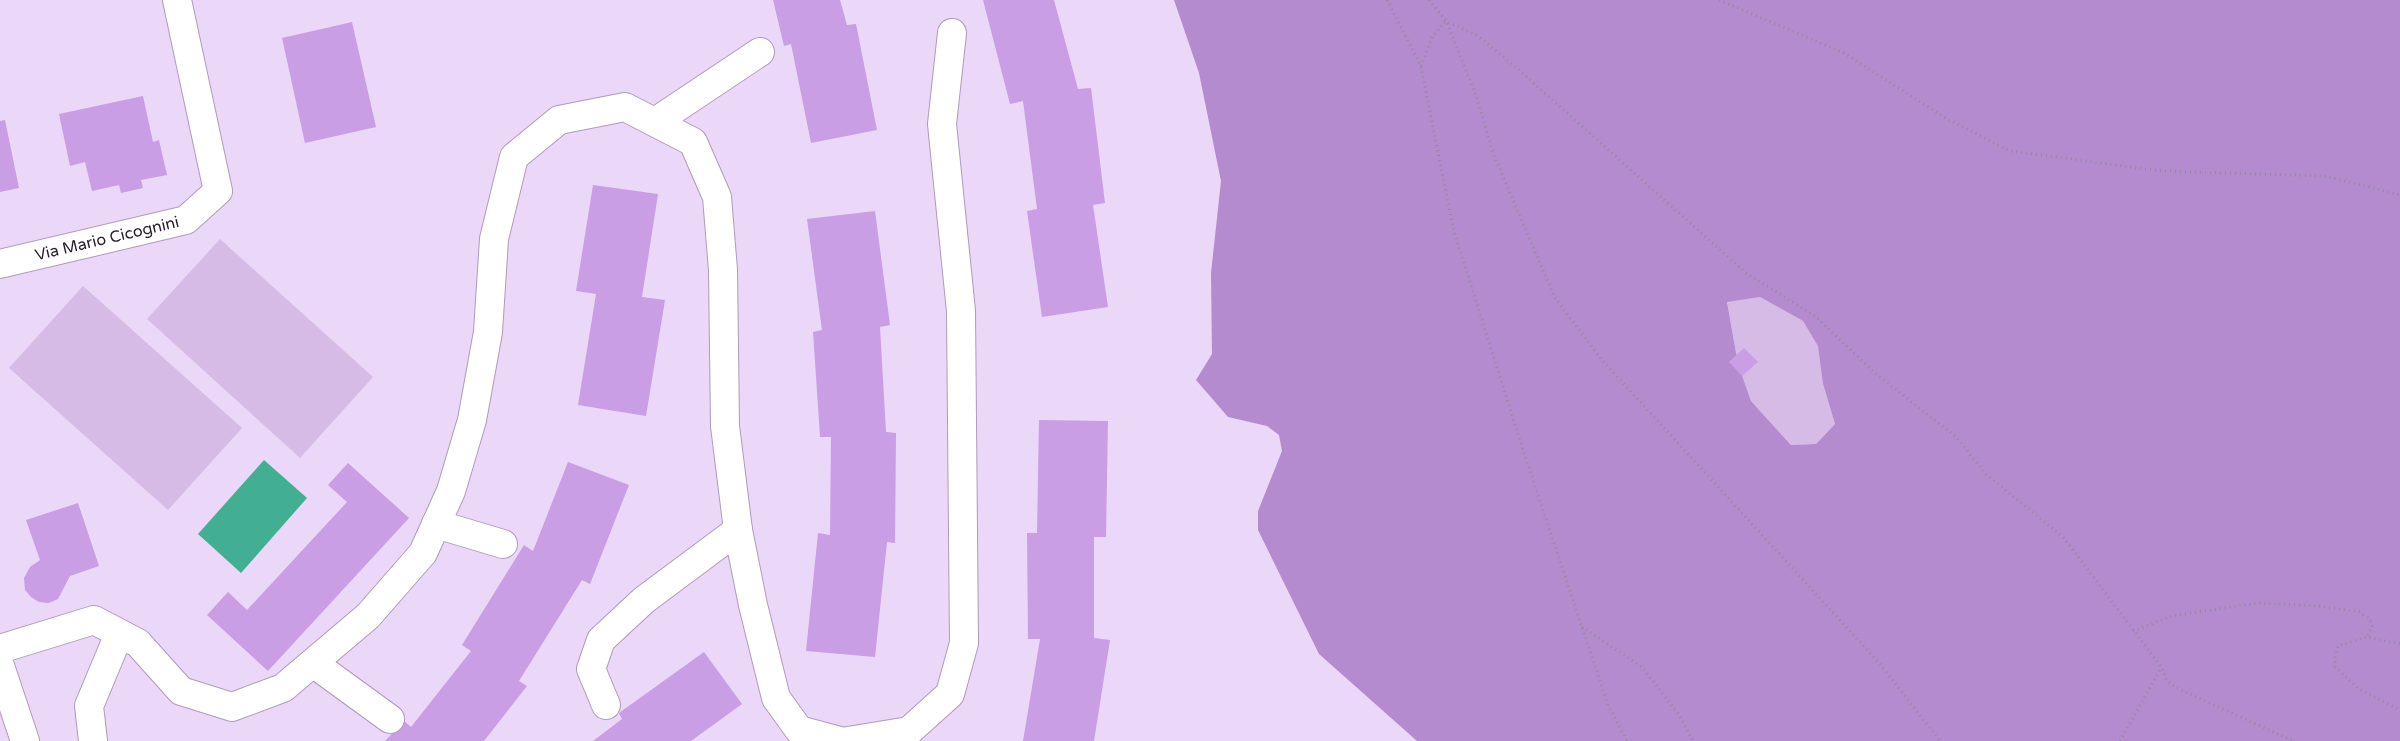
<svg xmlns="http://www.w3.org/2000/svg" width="2400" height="741" font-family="'Varela Round',sans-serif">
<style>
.green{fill:#d6bbe7}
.forest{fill:#b58bcf;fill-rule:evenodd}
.water{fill:#43af92}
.building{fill:#c99ee4}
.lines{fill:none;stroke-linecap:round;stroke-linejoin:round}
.minor-casing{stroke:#ae9cba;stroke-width:30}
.path{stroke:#9788a0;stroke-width:3;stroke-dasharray:1 4;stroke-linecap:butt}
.minor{stroke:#fff;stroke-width:28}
.labels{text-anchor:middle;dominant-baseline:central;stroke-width:5;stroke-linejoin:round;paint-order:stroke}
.street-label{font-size:16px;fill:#27202c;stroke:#fff}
</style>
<rect width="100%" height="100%" fill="#ebd7f7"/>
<!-- green -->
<g class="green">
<path d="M220,239L373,377L300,458L147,319Z"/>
<path d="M83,286L242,428L168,510L9,368Z"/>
<path d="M1760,297L1803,321L1819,346L1823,384L1835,424L1816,444L1791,445L1751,401L1738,364L1727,301Z"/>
</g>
<!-- forest -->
<path class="forest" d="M1174,0H2400V741H1417L1319,654L1258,530V511L1282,451L1279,435L1267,426L1228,417L1196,380L1212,354L1211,273L1221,181L1199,73ZM1760,297L1803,321L1818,346L1823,384L1835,424L1816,444L1791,445L1751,401L1738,364L1727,302Z"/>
<!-- water -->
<path class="water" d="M264,460L307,498L241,573L198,534Z"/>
<!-- building -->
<g class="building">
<path d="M773,0H840L847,25L856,24L877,130L811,143L791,44L784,46Z"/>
<path d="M983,0H1054L1078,89L1091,88L1105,203L1093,205L1108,307L1042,317L1027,211L1037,209L1023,101L1010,104Z"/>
<path d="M352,22L376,127L305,143L282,38Z"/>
<path d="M143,96L153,142L159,140L167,175L141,180L143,188L121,193L119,185L92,191L85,162L70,166L59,114Z"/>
<path d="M5,120L19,188L0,192V121Z"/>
<path d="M593,185L658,194L642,297L665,300L646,416L578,405L596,294L576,291Z"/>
<path d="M875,211L890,325L880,327L886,432L896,433L895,543L887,542L875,657L806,651L818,533L830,535L831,437H820L813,332L822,330L807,219Z"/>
<path d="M1744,348L1758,362L1742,376L1729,362Z"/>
<path d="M1039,420L1108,421L1106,537H1094V638L1110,640L1094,741H1023L1040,639H1028L1027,533H1037Z"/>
<path d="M568,462L629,485L590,584L582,580L519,681L527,686L484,741H385L404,721L411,727L471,651L462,645L524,545L533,551Z"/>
<path d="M348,463L409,518L268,671L207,615L228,592L247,610L347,502L328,485Z"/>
<path d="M78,503L99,566L70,576L58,599L49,603L39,602L31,597L25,590L24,578L30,567L40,560L26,520Z"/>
<path d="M704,652L742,704L691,741H593L622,719L619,713Z"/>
</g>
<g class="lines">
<defs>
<g id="minor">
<path d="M655,122L760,52"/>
<path id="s1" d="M0,264L186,220L218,191L177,0"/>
<path d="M436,524L503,544"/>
<path d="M0,649L94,620L138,643L181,691L232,707L283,688L368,616L423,553L451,491L472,420L488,332L494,239L514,157L559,120L625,107L693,142L717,197L723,270L725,426L738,530L753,605L776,698L799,730L840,741"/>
<path d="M313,663L390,719"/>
<path d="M0,666L25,741"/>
<path d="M606,705L591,669L601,640L644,600L738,530"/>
<path d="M93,741L89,706L119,634"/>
<path d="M848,741L909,731L950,694L964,643L961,311L942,124L952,33"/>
</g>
</defs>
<!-- minor casing -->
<use href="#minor" class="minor-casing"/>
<!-- path -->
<g class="path">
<path d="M1387,0L1421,66L1453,228L1523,450L1608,705L1627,741"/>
<path d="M1429,0L1446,21L1478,36L1518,69L1746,273L1815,316L1875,373L1956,437L1987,475L2064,538L2162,668L2167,681L2177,688L2293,741"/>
<path d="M1719,0L1844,53L1947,119L2010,151L2162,171L2326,176L2400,195"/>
<path d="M1421,66L1432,37L1446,21L1476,95L1493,153L1555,298L1602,360L1880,664L1940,741"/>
<path d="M1582,627L1642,667L1679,715L1693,741"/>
<path d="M2133,631L2172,616L2257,603L2319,606L2359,612L2370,619L2372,626L2367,637"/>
<path d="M2400,644L2367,637L2338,646L2335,656V667L2359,689L2400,710"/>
<path d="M2120,741L2161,668"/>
</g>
<!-- minor -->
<use href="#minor" class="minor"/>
</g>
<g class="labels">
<!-- street labels -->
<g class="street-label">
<text stroke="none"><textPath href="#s1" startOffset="110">Via Mario Cicognini</textPath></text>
</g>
</g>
</svg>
